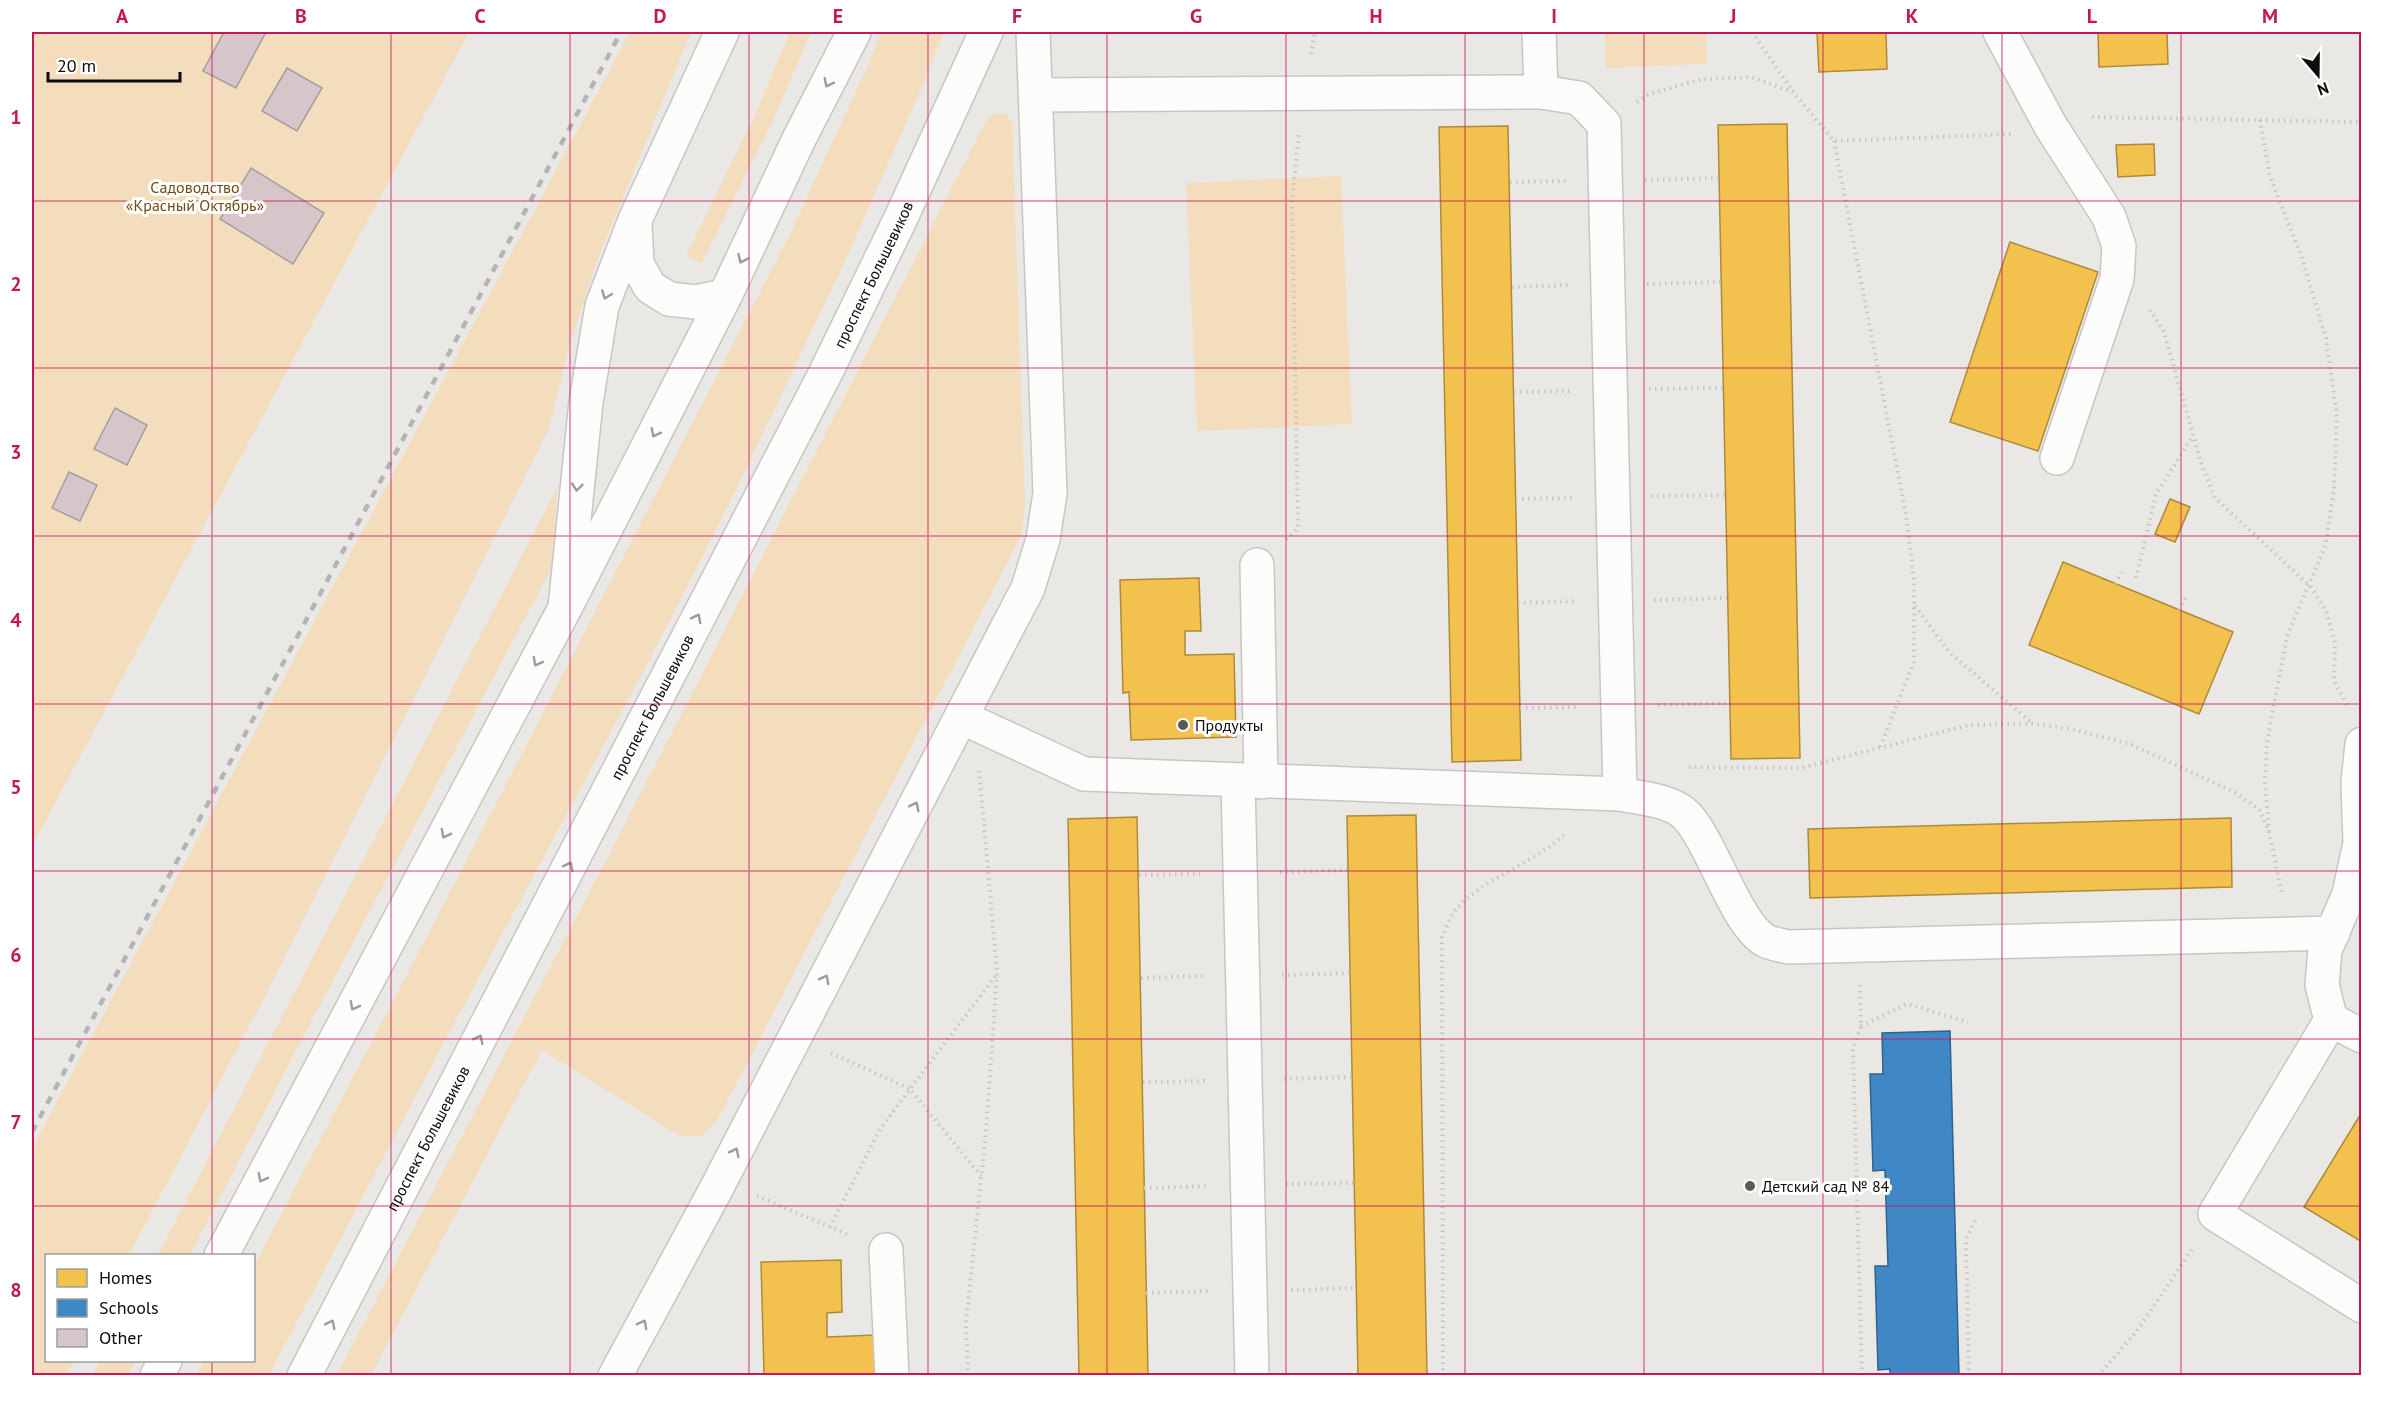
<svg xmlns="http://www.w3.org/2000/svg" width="2393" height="1407" font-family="'PT Sans',sans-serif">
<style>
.green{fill:#f3ddbd}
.homes{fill:#f2c14e;stroke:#ad8b3a;stroke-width:1.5}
.schools{fill:#3f88c5;stroke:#30638d;stroke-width:1.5}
.building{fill:#d6c5c9;stroke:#a2a09f;stroke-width:1.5}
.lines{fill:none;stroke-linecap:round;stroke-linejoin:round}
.minor-casing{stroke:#c8c6c4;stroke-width:36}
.major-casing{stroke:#c8c6c4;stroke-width:36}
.path{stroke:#c7c6c5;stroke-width:4;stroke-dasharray:1.5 4.5;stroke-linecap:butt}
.minor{stroke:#fcfcfb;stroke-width:33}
.major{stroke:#fcfcfb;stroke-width:33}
.rail{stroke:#b5b4b4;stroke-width:4.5;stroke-dasharray:8 8;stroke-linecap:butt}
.oneway{stroke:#9c9c9b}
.grid{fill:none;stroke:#c2185b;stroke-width:1.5;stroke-opacity:0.55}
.poi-dot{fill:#5a5957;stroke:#fff;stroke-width:2}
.labels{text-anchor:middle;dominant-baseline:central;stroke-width:6;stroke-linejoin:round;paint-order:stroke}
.park-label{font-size:16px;fill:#6e4d15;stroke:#fff}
.street-label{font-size:16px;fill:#0d0c0b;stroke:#fff}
.poi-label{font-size:16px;fill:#0d0c0b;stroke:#fff;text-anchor:start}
.neatline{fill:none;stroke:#c2185b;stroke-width:2}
.grid-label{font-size:20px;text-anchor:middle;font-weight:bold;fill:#c2185b}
</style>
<rect width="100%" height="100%" fill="#eae8e5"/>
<!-- green -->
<g class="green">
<path d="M32,32H469L32,846Z"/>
<path d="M630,32H691L597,261L570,344L549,428L276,975L129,1255L46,1256V1360L74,1361L66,1375H32V1148Z"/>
<path d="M790,32H811L772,123L702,263L686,256L756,113Z"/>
<path d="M881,32H944L924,82L846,259L733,496L651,657L442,1046L269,1375H196L204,1361L254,1360V1266L469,856L790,234L869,63Z"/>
<path d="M1605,32H1706L1707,64L1606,68Z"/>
<path d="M993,113L1006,114L1012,122L1025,504L1021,536L717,1121L701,1136H680L542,1050L371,1375H337L611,851L986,121Z"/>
<path d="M1341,176L1352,424L1197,431L1186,183Z"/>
<path d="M558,486L551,569L312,1020L190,1255H158Z"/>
<path d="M100,1361V1360L136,1361L128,1375H92Z"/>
</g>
<!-- homes -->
<g class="homes">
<path d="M1817,32H1886L1887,69L1819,72Z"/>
<path d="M2098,32H2167L2168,64L2099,67Z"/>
<path d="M1787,124L1800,758L1731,759L1718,125Z"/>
<path d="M1508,126L1521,760L1452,762L1439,127Z"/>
<path d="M2154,144L2155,175L2118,177L2116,145Z"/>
<path d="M2010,242L2098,272L2038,451L1950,422Z"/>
<path d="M2170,499L2190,507L2175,542L2155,534Z"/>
<path d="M2063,562L2233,632L2199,714L2029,645Z"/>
<path d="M1199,578L1201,631H1185V655L1234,654L1236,737L1131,740L1129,692L1123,693L1120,580Z"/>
<path d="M1416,815L1427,1376H1358L1347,816Z"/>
<path d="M1137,817L1148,1376H1079L1068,819Z"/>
<path d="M2231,818L2232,887L1810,898L1808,829Z"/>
<path d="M2362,1112V1242L2304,1207Z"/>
<path d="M841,1260L842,1312L827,1313V1337L875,1335L876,1376L764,1374L761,1262Z"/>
</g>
<!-- schools -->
<path class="schools" d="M1950,1031L1959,1376H1890V1369L1878,1370L1875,1266H1888L1885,1170L1873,1171L1870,1074H1883L1882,1033Z"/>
<!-- building -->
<g class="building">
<path d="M224,32H266L236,88L203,71Z"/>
<path d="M287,68L322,88L297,131L262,111Z"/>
<path d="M251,168L324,213L293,264L220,219Z"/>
<path d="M115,408L147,425L127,465L94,449Z"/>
<path d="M69,472L97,485L80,521L52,508Z"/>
</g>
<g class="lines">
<defs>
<g id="minor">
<path d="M1539,32L1541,92"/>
<path d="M2000,32L2050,125L2109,217L2119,246L2117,279L2057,458"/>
<path d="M1037,95L1541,92L1579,98L1604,124L1620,794"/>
<path d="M635,225L637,264L650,287L669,299L696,302L725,296"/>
<path d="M1257,565L1261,782"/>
<path d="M565,608L586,402L602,306L635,220L722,32"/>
<path d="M961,717L1084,774L1620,794C1640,798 1671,800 1686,815C1712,842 1736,925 1766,941C1772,944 1781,945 1788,947L2333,933"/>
<path d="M2362,744L2358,782L2360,843L2349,894L2325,950L2322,985L2331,1020L2215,1214L2362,1306"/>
<path d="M1238,781L1252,1376"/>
<path d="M2331,1020L2362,1036"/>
<path d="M886,1250L892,1376"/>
<path d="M615,1376L714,1193L1004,634L1028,588L1043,539L1050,493L1033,32"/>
</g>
<g id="major">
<path d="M221,1256L564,610L725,296L799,139L854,32"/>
<path d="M157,1376L165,1360"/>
<path id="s1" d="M304,1376L825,374L899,222L986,32"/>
</g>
</defs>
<!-- minor casing -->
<use href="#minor" class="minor-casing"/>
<!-- major casing -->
<use href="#major" class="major-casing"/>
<!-- path -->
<g class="path">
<path d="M1752,32L1792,90"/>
<path d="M1311,54L1315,32"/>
<path d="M1637,102L1649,94L1703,79L1751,77L1793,92L1834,141L2011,134"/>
<path d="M2092,117L2362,122"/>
<path d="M2260,120L2270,177L2301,255L2326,338L2337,417L2334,488L2326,544L2287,636L2267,742L2265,783L2269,831"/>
<path d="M1834,141L1906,515L1914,580V662L1880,747"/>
<path d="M1645,180L1719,178"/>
<path d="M1510,182L1566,181"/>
<path d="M1647,284L1721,282"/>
<path d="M1512,287L1568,285"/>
<path d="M2150,310L2164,332L2201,463L2215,498L2309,585L2326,610L2335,644L2334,681L2349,708"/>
<path d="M1649,389L1723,388"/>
<path d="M1514,392L1570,391"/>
<path d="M1651,496L1725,495"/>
<path d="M1516,499L1575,498"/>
<path d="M1286,539L1298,528L1292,200L1299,133"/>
<path d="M2136,578L2156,494L2193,436"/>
<path d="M2116,584L2121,572"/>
<path d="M1654,600L1727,598"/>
<path d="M1518,603L1577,601"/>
<path d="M1915,606L1950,653L2032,723"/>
<path d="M2179,610L2185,598"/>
<path d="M1658,705L1729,703"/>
<path d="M1520,708L1579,707"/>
<path d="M1689,767L1801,768L1969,725L2033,724L2072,729L2130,744L2234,792L2259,809L2270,835L2282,895"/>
<path d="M1280,872L1348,870"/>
<path d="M1139,875L1200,874"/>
<path d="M1282,975L1350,973"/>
<path d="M1141,978L1203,976"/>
<path d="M1860,985L1861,1026L1853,1050L1862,1376"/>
<path d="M1861,1026L1907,1004L1968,1022"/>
<path d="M831,1053L910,1089L981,1176"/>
<path d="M1284,1079L1352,1077"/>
<path d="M1143,1082L1207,1081"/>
<path d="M1286,1184L1354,1183"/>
<path d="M1144,1188L1210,1186"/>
<path d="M757,1196L849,1235"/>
<path d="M830,1227L880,1129L997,974"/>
<path d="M1291,1290L1356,1288"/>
<path d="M1146,1293L1211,1291"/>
<path d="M968,1376L966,1323L986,1131L997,973L979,769"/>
<path d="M1443,1376L1442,937C1446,929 1449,919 1454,912C1481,878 1535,864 1567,832"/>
<path d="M1969,1376L1966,1239L1977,1217"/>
<path d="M2098,1376L2137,1331L2194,1246"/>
</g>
<!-- minor -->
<use href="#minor" class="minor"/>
<!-- major -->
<use href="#major" class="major"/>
<!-- rail -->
<path class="rail" d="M32,1132L621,32"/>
</g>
<!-- one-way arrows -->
<defs><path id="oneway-chevron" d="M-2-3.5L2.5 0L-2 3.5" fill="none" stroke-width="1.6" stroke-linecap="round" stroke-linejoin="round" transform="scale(1.5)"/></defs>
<g class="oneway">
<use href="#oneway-chevron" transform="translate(828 83) rotate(117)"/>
<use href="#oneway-chevron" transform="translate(742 259) rotate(115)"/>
<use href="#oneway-chevron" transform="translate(606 295) rotate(111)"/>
<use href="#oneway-chevron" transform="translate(655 433) rotate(117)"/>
<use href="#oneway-chevron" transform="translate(577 487) rotate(96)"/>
<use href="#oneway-chevron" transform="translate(697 618) rotate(-63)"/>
<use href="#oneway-chevron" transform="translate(537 662) rotate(118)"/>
<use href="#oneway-chevron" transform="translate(915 806) rotate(-63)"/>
<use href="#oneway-chevron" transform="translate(445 834) rotate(118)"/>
<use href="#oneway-chevron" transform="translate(569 866) rotate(-63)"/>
<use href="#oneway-chevron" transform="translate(825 979) rotate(-63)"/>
<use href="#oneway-chevron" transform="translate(354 1006) rotate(118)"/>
<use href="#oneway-chevron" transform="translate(479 1039) rotate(-63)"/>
<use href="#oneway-chevron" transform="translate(735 1152) rotate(-63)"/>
<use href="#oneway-chevron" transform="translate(262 1178) rotate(118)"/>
<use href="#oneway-chevron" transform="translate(331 1324) rotate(-63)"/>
<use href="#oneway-chevron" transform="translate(643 1324) rotate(-62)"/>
</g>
<!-- grid -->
<path class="grid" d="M212,32V1256M391,32V1376M570,32V1376M749,32V1376M928,32V1376M1107,32V1376M1286,32V1376M1465,32V1376M1644,32V1376M1823,32V1376M2002,32V1376M2181,32V1376M32,201H2362M32,368H2362M32,536H2362M32,704H2362M32,871H2362M32,1039H2362M32,1206H2362M212,1360V1376"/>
<!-- markers -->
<g class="poi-dot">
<circle cx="1183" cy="725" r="6"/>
<circle cx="1750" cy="1186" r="6"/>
</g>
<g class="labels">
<!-- park labels -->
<g class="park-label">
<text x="195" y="187">Садоводство<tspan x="195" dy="18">«Красный Октябрь»</tspan></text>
</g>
<!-- street labels -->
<g class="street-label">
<text stroke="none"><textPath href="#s1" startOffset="1240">проспект Большевиков</textPath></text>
<text stroke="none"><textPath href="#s1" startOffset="754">проспект Большевиков</textPath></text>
<text stroke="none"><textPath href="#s1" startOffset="268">проспект Большевиков</textPath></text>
</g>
<!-- poi labels -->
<g class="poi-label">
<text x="1195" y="725">Продукты</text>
<text x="1762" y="1186">Детский сад № 84</text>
</g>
</g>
<!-- border -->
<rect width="2393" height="1407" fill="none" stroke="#ffffff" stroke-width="66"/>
<!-- legend -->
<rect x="45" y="1254" width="210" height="108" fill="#ffffff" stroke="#9e9e9d" stroke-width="1.5"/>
<rect x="57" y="1269" width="30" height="18" fill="#f2c14e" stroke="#9e9e9d" stroke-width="1.5"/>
<text x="99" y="1284" font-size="18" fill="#0d0c0b">Homes</text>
<rect x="57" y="1299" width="30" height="18" fill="#3f88c5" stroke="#9e9e9d" stroke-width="1.5"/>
<text x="99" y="1314" font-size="18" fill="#0d0c0b">Schools</text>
<rect x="57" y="1329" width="30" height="18" fill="#d6c5c9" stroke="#9e9e9d" stroke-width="1.5"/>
<text x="99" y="1344" font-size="18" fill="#0d0c0b">Other</text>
<!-- north arrow -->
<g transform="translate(2318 75) rotate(160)" stroke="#ffffff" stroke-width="4.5" paint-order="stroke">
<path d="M0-4.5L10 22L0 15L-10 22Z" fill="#0d0c0b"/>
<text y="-9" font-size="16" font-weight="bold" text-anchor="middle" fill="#0d0c0b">N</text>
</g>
<!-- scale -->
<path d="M48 72v9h132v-9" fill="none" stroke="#0d0c0b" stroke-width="3"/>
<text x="57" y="72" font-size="18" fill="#0d0c0b" stroke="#ffffff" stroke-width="4.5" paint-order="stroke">20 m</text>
<rect x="33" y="33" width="2327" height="1341" class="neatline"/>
<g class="grid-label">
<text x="122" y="23">A</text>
<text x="301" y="23">B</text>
<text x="480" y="23">C</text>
<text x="660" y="23">D</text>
<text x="838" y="23">E</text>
<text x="1017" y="23">F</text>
<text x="1196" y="23">G</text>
<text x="1376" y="23">H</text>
<text x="1554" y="23">I</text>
<text x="1733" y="23">J</text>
<text x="1912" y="23">K</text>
<text x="2092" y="23">L</text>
<text x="2270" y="23">M</text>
<text x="16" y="124">1</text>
<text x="16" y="291">2</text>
<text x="16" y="459">3</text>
<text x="16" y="627">4</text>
<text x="16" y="794">5</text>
<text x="16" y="962">6</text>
<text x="16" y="1129">7</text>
<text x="16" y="1297">8</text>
</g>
</svg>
